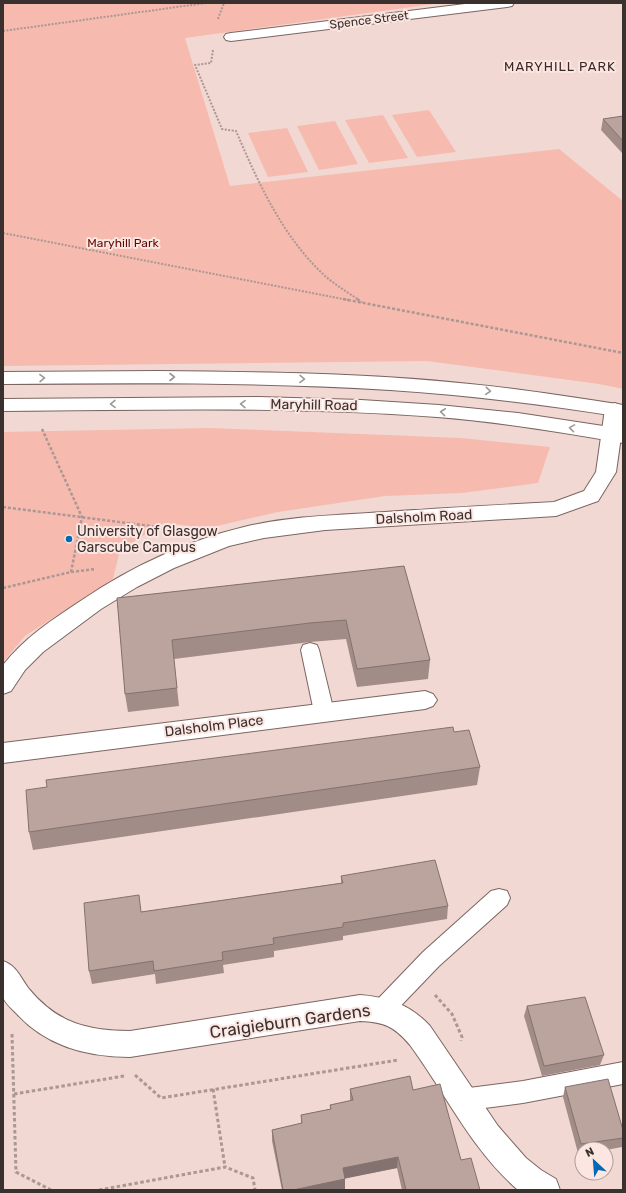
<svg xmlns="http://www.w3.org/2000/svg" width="626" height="1193" font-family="Rubik,sans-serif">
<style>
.green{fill:#f6baaf}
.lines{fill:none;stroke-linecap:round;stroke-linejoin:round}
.service-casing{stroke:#7b6560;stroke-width:2}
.minor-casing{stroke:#7b6560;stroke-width:2}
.primary-casing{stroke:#7b6560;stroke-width:2}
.path-far2{stroke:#ab9793;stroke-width:2;stroke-dasharray:2 1.5;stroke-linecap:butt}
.path-far1{stroke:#ab9793;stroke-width:2.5;stroke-dasharray:3 2;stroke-linecap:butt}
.path{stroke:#ab9793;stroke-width:3;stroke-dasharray:3.5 2.5;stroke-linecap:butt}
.service{fill:#fff;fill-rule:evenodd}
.minor{fill:#fff;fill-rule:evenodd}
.primary{fill:#fff;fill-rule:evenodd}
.wall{fill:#a18c88}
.shaded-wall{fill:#83726f}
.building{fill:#bba39e;stroke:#83726f}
.oneway{stroke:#9c9896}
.poi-dot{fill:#0168b4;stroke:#fce6e2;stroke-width:1.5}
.labels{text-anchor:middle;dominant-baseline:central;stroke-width:4;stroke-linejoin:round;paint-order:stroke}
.far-street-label{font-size:12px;fill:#3a302e;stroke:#fce6e2}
.far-park-label{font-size:12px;fill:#610901;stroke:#fce6e2}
.far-quarter-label{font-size:13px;letter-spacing:1px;fill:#3c2925;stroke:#fce6e2}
.street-label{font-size:14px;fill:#3a302e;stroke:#fce6e2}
.poi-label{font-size:14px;fill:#3a302e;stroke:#fce6e2;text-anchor:start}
.near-street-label{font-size:17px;fill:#3a302e;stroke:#fce6e2}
</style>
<rect width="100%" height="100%" fill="#f2d8d2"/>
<!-- green -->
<g class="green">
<path d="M3,3H441L185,38L230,186L559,149L623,201V389L599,384L427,361L3,366Z"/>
<path d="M429,110L456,152L417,157L392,115Z"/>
<path d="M383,115L408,158L369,163L345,120Z"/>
<path d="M335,121L358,164L319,170L297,126Z"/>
<path d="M287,128L308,172L268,177L248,133Z"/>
<path d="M209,428L461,438L550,447L538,483L462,493L385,496L278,512L208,528L164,523L120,550L113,579L25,636L3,662V432Z"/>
</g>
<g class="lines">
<defs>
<g id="service">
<path d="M310,643L317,645L319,650L334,712L331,717L324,720L317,717L314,712L301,650L303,645Z"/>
<path d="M499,889L507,891L510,898L507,905L439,966L391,1016L383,1019L375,1016L372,1009L375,1002L423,952L491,891Z"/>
<path d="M623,1062V1084L523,1103L461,1111L453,1108L449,1100L453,1092L461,1089L523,1081Z"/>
</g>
<g id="minor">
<path d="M473,3H514L512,6L507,7L231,41L226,40L224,37L226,34L231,33Z"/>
<path d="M615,403L623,406V422L616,472L598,501L556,516L325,530L264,538L229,546L174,568L137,587L101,609L43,652L25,670L11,691L3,694V665C24,638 53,619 82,600C131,567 186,541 244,527C290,516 338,515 385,512C441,508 498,505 554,502L584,491L596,472L605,409L608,405Z"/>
<path d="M425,691L433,694L437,700L433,706L425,709L3,763V743Z"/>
<path d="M3,961C17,966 20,977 29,989C57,1023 88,1031 130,1031L360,995C388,997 411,1005 430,1026L498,1126L526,1158L541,1170L556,1179L560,1190H518C471,1149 446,1094 410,1045C394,1026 384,1022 360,1021L130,1057C88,1057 46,1046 17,1014C12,1009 5,1003 3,997C0,990 3,970 3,961Z"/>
</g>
<g id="primary">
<path d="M158,371C262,372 367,373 470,384C521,389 572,397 623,405V417C546,405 468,395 390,390C261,382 132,383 3,384V372Z"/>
<path d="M259,397L361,400L439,405L518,413L623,429V443C561,432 500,422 437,417C293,406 148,410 3,411V399Z"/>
</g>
</defs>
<!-- service casing -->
<use href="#service" class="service-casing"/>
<!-- minor casing -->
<use href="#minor" class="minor-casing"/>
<!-- primary casing -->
<use href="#primary" class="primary-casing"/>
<!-- path-far2 -->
<g class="path-far2">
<path d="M218,19L224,3"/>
<path d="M3,31L206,3"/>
<path d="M213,50L211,63L195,65L222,129L236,131C258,182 282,236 324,275C334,284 347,292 359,300"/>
<path d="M3,233L348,300"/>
</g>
<!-- path-far1 -->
<g class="path-far1">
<path d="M343,299L623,353"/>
<path d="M357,299L362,302"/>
<path d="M42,429L82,517L71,572"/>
<path d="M3,507L150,526L171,531"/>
<path d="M3,588L71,572L96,569"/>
</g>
<!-- path -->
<g class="path">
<path d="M435,995L452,1014L462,1037L461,1041"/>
<path d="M12,1034L16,1172L51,1190"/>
<path d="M135,1075L161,1098L398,1060"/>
<path d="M213,1089L225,1167"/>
<path d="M14,1094L124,1076"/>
<path d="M99,1190L225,1167L253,1178L255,1190"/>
</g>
<!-- service -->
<use href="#service" class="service"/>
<!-- minor -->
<use href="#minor" class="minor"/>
<!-- primary -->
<use href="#primary" class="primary"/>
</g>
<!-- wall -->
<g class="wall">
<path d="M623,116V154L601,130L603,119Z"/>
<path d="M404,566L430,660L428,679L357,687L346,639L310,642L174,659L179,706L128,712L125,694L117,598Z"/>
<path d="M454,732L480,767L477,785L33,850L29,832Z"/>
<path d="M341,876L448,906L447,919L343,936V940L274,951V957L223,965L224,973L156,984L155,974L92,984L89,971L141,912L341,883Z"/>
<path d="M527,1006L604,1055L600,1065L542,1076L524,1016Z"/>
<path d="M565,1087L623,1130V1144L622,1147L606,1150L582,1149V1153H578L563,1097Z"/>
<path d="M350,1089L413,1090L461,1160L480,1190H402L397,1168L345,1178V1190H282L272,1141V1130L301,1123V1115L330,1109V1105L350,1101Z"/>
</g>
<!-- shaded-wall -->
<g class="shaded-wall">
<path d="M398,1157L397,1168L343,1179V1168Z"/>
<path d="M345,1179V1190H293Z"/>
</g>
<!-- building -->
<g class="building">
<path d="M623,116V141L603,119Z"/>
<path d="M404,566L430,660L357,669L346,620L310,623L172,640L177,688L125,694L117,598Z"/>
<path d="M453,727L454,732L469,730L480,767L29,832L26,790L47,787L46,780Z"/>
<path d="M435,860L448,906L343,923V927L273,938L274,944L222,952L223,960L154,971L153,961L89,971L84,903L139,895L141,912L343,883L341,876Z"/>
<path d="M585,997L604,1055L544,1066L527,1006Z"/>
<path d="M410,1076L413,1090L440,1084L461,1160L471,1158L480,1190H406L398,1157L343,1168L345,1179L293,1190H283L272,1130L302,1123L301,1115L331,1109L330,1105L353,1100L350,1089Z"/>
<path d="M608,1079L623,1130V1138L581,1144L565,1087Z"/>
</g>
<!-- one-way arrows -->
<defs><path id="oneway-chevron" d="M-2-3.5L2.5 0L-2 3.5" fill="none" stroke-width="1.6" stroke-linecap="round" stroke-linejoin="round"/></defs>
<g class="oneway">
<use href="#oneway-chevron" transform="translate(172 377)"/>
<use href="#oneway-chevron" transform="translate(42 378) rotate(-1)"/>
<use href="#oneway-chevron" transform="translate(302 379) rotate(1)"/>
<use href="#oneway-chevron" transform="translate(488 391) rotate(5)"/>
<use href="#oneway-chevron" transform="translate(113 404) rotate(179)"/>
<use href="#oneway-chevron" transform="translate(243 404) rotate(-179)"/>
<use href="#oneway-chevron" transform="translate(443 412) rotate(-174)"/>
<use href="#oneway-chevron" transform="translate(572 428) rotate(-171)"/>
</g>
<!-- markers -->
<circle class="poi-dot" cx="69" cy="539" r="4"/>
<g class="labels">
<!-- far-street labels -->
<g class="far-street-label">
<text transform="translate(369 20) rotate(-7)">Spence Street</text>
</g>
<!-- far-park labels -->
<g class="far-park-label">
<text x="123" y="243">Maryhill Park</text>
</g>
<!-- far-quarter labels -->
<g class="far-quarter-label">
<text x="560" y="66">MARYHILL PARK</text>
</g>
<!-- street labels -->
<g class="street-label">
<text transform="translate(314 405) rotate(1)">Maryhill Road</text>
<text transform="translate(424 517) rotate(-3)">Dalsholm Road</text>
<text transform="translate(214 726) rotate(-7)">Dalsholm Place</text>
</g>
<!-- poi labels -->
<g class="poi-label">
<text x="77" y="531">University of Glasgow<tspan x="77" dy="16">Garscube Campus</tspan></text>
</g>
<!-- near-street labels -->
<g class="near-street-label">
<text transform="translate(290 1021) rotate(-8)">Craigieburn Gardens</text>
</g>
</g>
<!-- border -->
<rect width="626" height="1193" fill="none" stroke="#3a302e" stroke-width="8"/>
<!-- north arrow -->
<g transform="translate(594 1161) rotate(334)"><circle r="19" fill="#fce6e2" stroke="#ae9d9a"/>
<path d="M0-3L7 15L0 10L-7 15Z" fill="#0168b4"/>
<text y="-6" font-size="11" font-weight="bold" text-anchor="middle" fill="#3a302e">N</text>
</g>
</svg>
